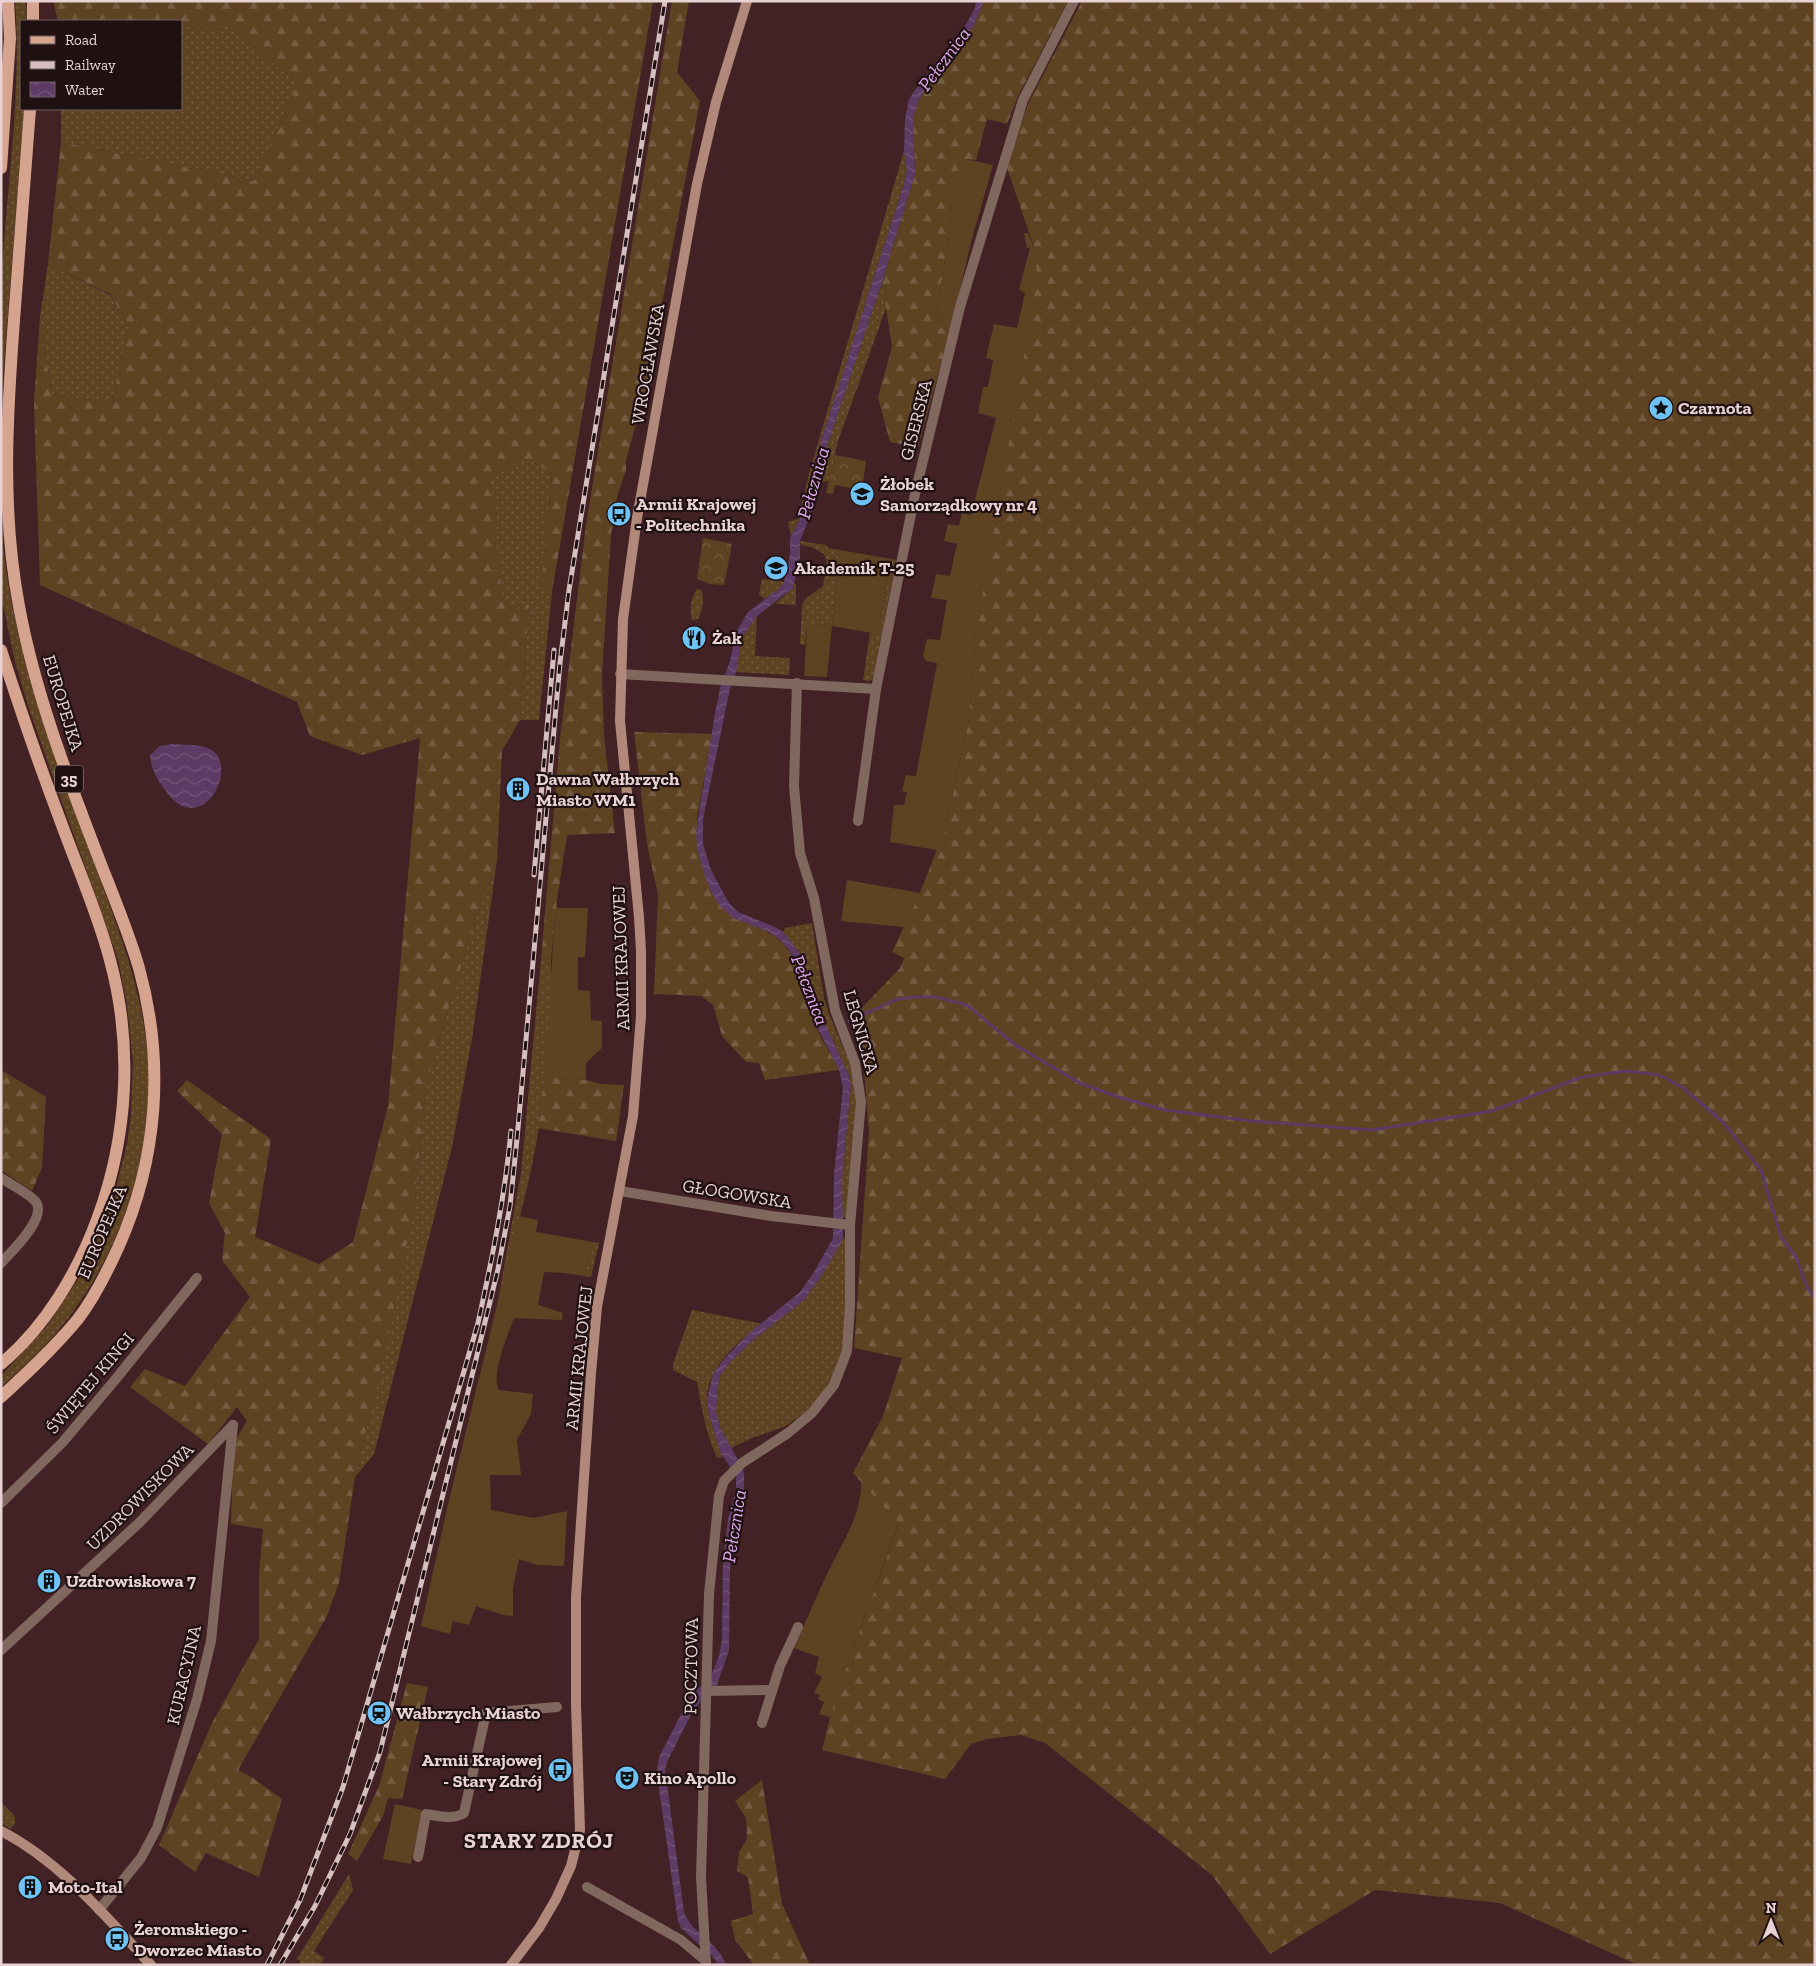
<svg xmlns="http://www.w3.org/2000/svg" width="1816" height="1966" font-family="'Zilla Slab',serif">
<style>
.grass{fill:url(#grass-dots)}
.forest{fill:url(#forest-firs)}
.park{fill:url(#park-crowns)}
.garden{fill:#5e4323}
.water{fill:url(#water-waves)}
.lines{fill:none;stroke-linecap:round;stroke-linejoin:round}
.stream{stroke:#5d3b65;stroke-width:3}
.minor{stroke:#81685f;stroke-width:10}
.secondary{stroke:#b1897a;stroke-width:10}
.primary{stroke:#d6a38f;stroke-width:12}
.rail-casing{stroke:#d6bfc0;stroke-width:5}
.rail{stroke:#1f1112;stroke-width:3;stroke-dasharray:9;stroke-linecap:butt}
.labels{text-anchor:middle;dominant-baseline:central;stroke-width:4.5;stroke-linejoin:round;paint-order:stroke}
.shield{fill:#1f1112;stroke:#ac9899;stroke-width:1}
.shield-label{font-size:16px;font-weight:bold;fill:#e8d2d3}
.street-label{font-size:18px;fill:#e8d2d3;stroke:#1f1112}
.poi-label{font-size:18px;font-weight:bold;fill:#e8d2d3;stroke:#1f1112;text-anchor:start}
.water-label{font-size:19px;font-style:italic;fill:#dfa9ec;stroke:#1f1112}
.district-label{font-size:22px;font-weight:bold;letter-spacing:1px;fill:#e8d2d3;stroke:#1f1112}
</style>
<defs>
<pattern id="grass-dots" width="8" height="8" patternUnits="userSpaceOnUse" patternTransform="scale(1.25)"><rect width="8" height="8" fill="#5e4323"/><path d="M2 2h.1M6 6h.1" fill="none" stroke="#755d42" stroke-width="1.8" stroke-linecap="round"/></pattern>
<pattern id="forest-firs" width="22" height="20" patternUnits="userSpaceOnUse" patternTransform="scale(1.25)"><rect width="22" height="20" fill="#5e4323"/><path d="M5 1l3.5 6h-7zM16 11l3.5 6h-7z" fill="#755d42"/></pattern>
<pattern id="park-crowns" width="20" height="18" patternUnits="userSpaceOnUse" patternTransform="scale(1.25)"><rect width="20" height="18" fill="#5e4323"/><path d="M2 6a3 3 0 1 1 6 0M12 15a3 3 0 1 1 6 0" fill="none" stroke="#755d42"/></pattern>
<pattern id="water-waves" width="16" height="10" patternUnits="userSpaceOnUse" patternTransform="scale(1.25)"><rect width="16" height="10" fill="#5d3b65"/><path d="M0 5q4-4 8 0t8 0" fill="none" stroke="#74567a"/></pattern>
</defs>
<rect width="100%" height="100%" fill="#422225"/>
<!-- grass -->
<g class="grass">
<path d="M15,1H26L27,21H21V109H24L1,403C1,364 0,324 1,285C6,191 22,96 15,1Z"/>
<path d="M181,26L232,30L298,83L254,181L61,142V109H181Z"/>
<path d="M904,151L907,171L903,187L815,460L806,506L791,536L788,522L798,519L810,470Z"/>
<path d="M48,264L110,295L129,326L112,402L52,396L40,317Z"/>
<path d="M882,282L886,308L838,441L829,481L818,483L822,461Z"/>
<path d="M528,459L552,474L541,589L552,592L539,720H520L529,605L503,604L497,552V516L488,478Z"/>
<path d="M1,516C9,673 82,815 129,962C138,994 146,1026 148,1059C154,1160 119,1260 53,1337C37,1355 19,1371 1,1387V1376L47,1326L84,1270L97,1242L115,1192L127,1144L131,1115L133,1062L127,1004L118,959L30,712L15,662L1,595Z"/>
<path d="M800,541L826,545L828,548L839,550L832,625L807,626L805,645L800,644L802,606L805,599L823,586L827,561L824,554L812,547L801,545Z"/>
<path d="M892,559L896,560L873,679L869,681L863,680L870,633L877,634Z"/>
<path d="M762,579L784,582L780,588L765,599L759,595Z"/>
<path d="M793,584H796V605L775,604L793,588Z"/>
<path d="M698,589L701,590C705,598 702,613 698,619L692,620C689,612 691,594 698,589Z"/>
<path d="M757,616L755,656L790,658L789,675L736,672L742,638Z"/>
<path d="M497,860L472,1039L452,1147L374,1454L355,1477L385,1351L414,1209L426,1084L471,933Z"/>
<path d="M812,923L824,998L829,1014L850,1063L856,1094V1115L846,1218H842V1179L851,1085L849,1076L822,1017L802,956L783,932L785,928Z"/>
<path d="M541,959L551,960C552,1032 545,1108 529,1179C519,1223 506,1267 496,1312L521,1173Z"/>
<path d="M843,1237L846,1241L847,1305L844,1350L831,1384L809,1410L784,1427L752,1438L731,1448L720,1428L716,1411L719,1377L729,1363L753,1340L804,1300L822,1275Z"/>
<path d="M593,1242L599,1243L591,1277L584,1276Z"/>
<path d="M692,1310L763,1324C738,1341 707,1367 707,1400C707,1410 711,1421 714,1431C717,1439 718,1449 723,1456L721,1458L717,1457C705,1433 702,1408 697,1382L673,1370V1364Z"/>
<path d="M1,1802L15,1816V1823L11,1829L1,1823Z"/>
<path d="M349,1874L353,1890L314,1951L324,1958L320,1965H300V1961L297,1959Z"/>
</g>
<!-- forest -->
<g class="forest">
<path d="M53,1H653L552,592L541,589L552,474L528,459L488,478L497,516V552L503,603L529,605L520,720L502,751L497,860L471,933L426,1084L414,1209L385,1351L355,1477L339,1583L327,1616L238,1770L253,1778L282,1799L259,1877L206,1853L195,1872L159,1845L212,1723L259,1639V1573L263,1529L231,1524L233,1444L247,1421L237,1407L208,1444L130,1387L145,1369L185,1386L250,1297L222,1260L225,1233L209,1203L222,1134L177,1091L187,1080L271,1139L255,1237L319,1264L353,1242L388,1106L420,738L362,755L310,736L297,702L40,585L34,402L40,317L52,396L112,402L129,326L110,294L48,264L61,142L254,181L298,83L232,30L181,26V21H58Z"/>
<path d="M672,1H689L677,72L700,101L646,389L626,460V470L617,497L611,535L602,674L604,736L615,833L567,835L557,900L551,960L541,959L560,739L586,525Z"/>
<path d="M984,1H1068L1018,96L1007,124L987,119L976,160L961,159L951,190L950,231L936,315L953,321L918,447L890,442L878,397L892,347L882,282L915,174L913,119L918,101L931,80L973,27Z"/>
<path d="M1082,1H1815V1965H1638L1500,1903L1375,1890L1270,1954L1212,1875L1045,1743L1021,1735L986,1739L971,1744L945,1779L822,1750L835,1697L899,1524L853,1473L883,1416L902,1358L854,1348L869,1132L863,1058L854,1021L856,1014L900,968L904,958L892,952L920,893L946,826L969,719L976,632L1035,250L1006,165L1029,102Z"/>
<path d="M634,732L712,734L697,818V847L733,918C748,924 766,929 778,939C801,958 804,992 813,1019C819,1036 831,1053 839,1070L765,1080L759,1063L746,1062L722,1036L713,1005L701,996L654,994L658,895L647,844Z"/>
<path d="M1,1070L46,1097L42,1168L32,1191L1,1170Z"/>
<path d="M545,1077L586,1080L601,1084L624,1085L616,1141L538,1128Z"/>
<path d="M407,1683L428,1687L402,1799L388,1798L383,1816L357,1861L348,1854L379,1786Z"/>
<path d="M762,1780L782,1904L810,1965H754L735,1940L731,1921L753,1914L748,1877L737,1871L739,1852L747,1839L746,1818L735,1801Z"/>
</g>
<!-- park -->
<g class="park">
<path d="M835,455L866,461L862,490L835,485L833,494L826,493Z"/>
<path d="M703,538L732,544L724,585L710,584L697,579Z"/>
</g>
<!-- garden -->
<g class="garden">
<path d="M961,158L993,165L971,242L953,321L936,315L950,231L951,190Z"/>
<path d="M1024,233H1028L1035,250L1037,281L976,632L969,719L946,826L937,850L890,842L894,805H904L907,792L902,791L906,775L916,776L937,663L926,661L923,655L927,639L940,640L947,600L931,598L936,574L950,576L957,544L944,541L948,524L959,526L962,513L971,515L996,418L978,413L983,387H988L993,360L986,358L994,324L1017,328L1025,293L1019,290L1030,248H1027Z"/>
<path d="M839,550L892,559L877,634L832,626L827,677L804,676L807,626L832,625Z"/>
<path d="M847,880L920,893L904,927L841,921Z"/>
<path d="M556,908H588L585,957H578V990L590,991L591,1020L602,1021V1048L586,1063V1080L545,1077C549,1021 551,964 556,908Z"/>
<path d="M519,1216L538,1220L536,1232L593,1242L584,1276L564,1273L544,1272L538,1305L563,1313L562,1320L514,1318C508,1334 490,1376 499,1390L533,1394L531,1414L517,1440L521,1475H490L491,1510L534,1518L567,1511L564,1566L537,1565L519,1559L513,1588V1616L503,1615L476,1606L469,1625L453,1621L450,1634L421,1626L448,1504Z"/>
<path d="M861,1482L899,1523L835,1697L830,1717L819,1714L824,1702L818,1699L820,1695L814,1693L822,1677L815,1673L819,1657L794,1648C805,1624 815,1599 827,1574C841,1545 862,1515 861,1482Z"/>
<path d="M395,1804L422,1810L411,1864L383,1859Z"/>
</g>
<!-- water -->
<g class="water">
<path d="M976,1H984L973,27L931,80L918,101L913,119L915,174L882,282L822,461L814,506L800,541V557L793,588L757,616L742,638L736,672L730,689L703,819V844L711,870L729,903L738,912L775,927L783,932L802,956L822,1017L849,1076L851,1085L842,1179L843,1237L841,1243L822,1275L804,1300L753,1340L729,1363L719,1377L716,1411L720,1428L743,1469L744,1475V1493L736,1518L730,1569L729,1650L717,1685L694,1709L668,1760L665,1769L684,1912C692,1934 718,1941 726,1965H718L715,1959L681,1928L678,1921L658,1782L657,1767L660,1755L689,1699L712,1673L719,1656L722,1639L723,1561L728,1519L736,1490V1475L721,1454L709,1414L707,1399L713,1374L723,1360L748,1334L800,1292L814,1272L832,1240L833,1236L834,1174L843,1087L839,1070L814,1021L796,962L789,950L780,940L769,932L733,918L720,906L712,893L704,874L697,847L696,831L715,713L720,688L730,661L736,632L748,612L780,588L784,582L790,555V539L806,506L815,460L903,187L907,171L904,151L905,119L909,99L924,77L947,52L966,24L975,8Z"/>
<path d="M172,744C183,745 200,744 210,749C242,766 200,842 165,790C157,779 151,769 150,755L160,746Z"/>
</g>
<g class="lines">
<!-- stream -->
<path class="stream" d="M849,1021L898,999L915,997H936L967,1005L1015,1045L1080,1083L1118,1097L1165,1110L1252,1121L1372,1130L1492,1111L1582,1077L1627,1071L1659,1075L1682,1087L1723,1122L1761,1170L1781,1237L1796,1257L1807,1287L1815,1298"/>
<!-- minor -->
<g class="minor">
<path d="M620,674L876,689"/>
<path d="M858,821L876,689L915,494L960,307L1023,100L1074,1"/>
<path d="M1,1178C10,1184 30,1194 36,1202C47,1218 12,1251 1,1263"/>
<path d="M620,1191L771,1216L850,1225"/>
<path d="M1,1503L62,1443L115,1380L197,1278"/>
<path d="M1,1650L140,1522L233,1425"/>
<path d="M707,1691L772,1690"/>
<path d="M762,1723L780,1666L798,1627"/>
<path d="M418,1857L426,1814C439,1816 453,1820 464,1813L486,1713L557,1707"/>
<path d="M587,1887L681,1940L706,1961"/>
<path d="M99,1910L141,1858L157,1828L197,1699L211,1641L233,1425"/>
<path d="M706,1965L701,1877L709,1594L719,1496L724,1481L742,1463L788,1433L812,1413L834,1385L847,1351L850,1306V1225L861,1102L855,1063L835,1010L814,898L800,853L794,786L797,683"/>
</g>
<!-- secondary -->
<g class="secondary">
<path d="M1,1831C61,1862 106,1917 151,1965"/>
<path d="M511,1965L539,1928L556,1899L571,1866L580,1830L576,1704V1597L591,1373L597,1307L633,1116L641,1016V951L639,917L620,721L623,619L637,518L697,184L716,102L747,1"/>
</g>
<!-- primary -->
<g class="primary">
<path d="M33,1V21"/>
<path d="M1,168L10,38L8,1"/>
<path d="M1,650C20,709 40,767 62,825C78,869 98,914 110,960C133,1045 128,1135 98,1217C78,1272 46,1326 1,1364"/>
<path d="M1,1397C28,1372 55,1347 78,1319C95,1297 107,1272 118,1248C158,1159 165,1062 139,968C127,927 109,886 94,846C64,768 34,688 19,606C1,511 7,415 14,320C20,249 25,179 30,109"/>
</g>
<defs>
<g id="rail">
<path d="M534,875L554,650"/>
<path d="M267,1965L300,1900L343,1787L478,1323C492,1259 505,1196 511,1131"/>
<path d="M280,1965L315,1906L350,1834L380,1752L498,1269L510,1206L517,1139L560,663L569,590L665,1"/>
</g>
</defs>
<!-- rail casing -->
<use href="#rail" class="rail-casing"/>
<!-- rail -->
<use href="#rail" class="rail"/>
</g>
<!-- icons -->
<defs>
<symbol id="sight-disc" viewBox="-11 -11 22 22"><circle r="9.5" fill="#6fc2f4" stroke="#1f1112"/><path d="M0-6L1.8-2.2L6-1.7L2.9 1.2L3.7 5.4L0 3.3L-3.7 5.4L-2.9 1.2L-6-1.7L-1.8-2.2Z" fill="#111"/></symbol>
<symbol id="school-disc" viewBox="-11 -11 22 22"><circle r="9.5" fill="#6fc2f4" stroke="#1f1112"/><path d="M0-5L7-2L0 1L-7-2ZM-4 1L0 2.5L4 1V4Q0 6-4 4Z" fill="#111"/></symbol>
<symbol id="bus-disc" viewBox="-11 -11 22 22"><circle r="9.5" fill="#6fc2f4" stroke="#1f1112"/><path d="M-5-6H5V4H4V6H2V4H-2V6H-4V4H-5ZM-3.5-4V0h7V-4ZM-3.5 1.2v1.5H-2V1.2ZM2 1.2v1.5H3.5V1.2Z" fill="#111"/></symbol>
<symbol id="university-disc" viewBox="-11 -11 22 22"><circle r="9.5" fill="#6fc2f4" stroke="#1f1112"/><path d="M0-5L7-2L0 1L-7-2ZM-4 1L0 2.5L4 1V4Q0 6-4 4Z" fill="#111"/></symbol>
<symbol id="restaurant-disc" viewBox="-11 -11 22 22"><circle r="9.5" fill="#6fc2f4" stroke="#1f1112"/><path d="M-5-6h1v4h1v-4h1v4h1v-4h1v5L-1.5 .5V6h-2V.5L-5-1ZM5-6V6H3V1.5H1.5Q1.5-4 5-6Z" fill="#111"/></symbol>
<symbol id="building-disc" viewBox="-11 -11 22 22"><circle r="9.5" fill="#6fc2f4" stroke="#1f1112"/><path d="M-4-6H4V6H1V3H-1V6H-4ZM-2.5-4.3h1.7v1.8h-1.7ZM.8-4.3h1.7v1.8H.8ZM-2.5-1h1.7V.8h-1.7ZM.8-1h1.7V.8H.8Z" fill="#111"/></symbol>
<symbol id="station-disc" viewBox="-11 -11 22 22"><circle r="9.5" fill="#6fc2f4" stroke="#1f1112"/><path d="M-3-6H3Q5-6 5-4V2Q5 4 3 4L4.5 6H3L1.5 4h-3L-3 6H-4.5L-3 4Q-5 4-5 2V-4Q-5-6-3-6ZM-3.5-4v3h7v-3ZM-3.5 1v1.5H-2V1ZM2 1v1.5H3.5V1Z" fill="#111"/></symbol>
<symbol id="theatre-disc" viewBox="-11 -11 22 22"><circle r="9.5" fill="#6fc2f4" stroke="#1f1112"/><path d="M-5-5.5Q0-4 5-5.5V0Q5 5 0 6Q-5 5-5 0ZM-3.3-2.5H-1v1.5H-3.3ZM1-2.5H3.3v1.5H1ZM-2.8 1Q0 5.5 2.8 1Z" fill="#111"/></symbol>
</defs>
<g fill-rule="evenodd">
<use href="#sight-disc" x="1647" y="394" width="28" height="28"/>
<use href="#school-disc" x="848" y="480" width="28" height="28"/>
<use href="#bus-disc" x="605" y="500" width="28" height="28"/>
<use href="#university-disc" x="762" y="554" width="28" height="28"/>
<use href="#restaurant-disc" x="680" y="624" width="28" height="28"/>
<use href="#building-disc" x="504" y="775" width="28" height="28"/>
<use href="#building-disc" x="35" y="1567" width="28" height="28"/>
<use href="#station-disc" x="365" y="1699" width="28" height="28"/>
<use href="#bus-disc" x="546" y="1756" width="28" height="28"/>
<use href="#theatre-disc" x="613" y="1764" width="28" height="28"/>
<use href="#building-disc" x="16" y="1873" width="28" height="28"/>
<use href="#bus-disc" x="103" y="1925" width="28" height="28"/>
</g>
<g class="labels">
<!-- shield labels -->
<rect class="shield" x="55" y="765.5" width="28" height="27" rx="4"/>
<g class="shield-label">
<text x="69" y="779">35</text>
</g>
<!-- street labels -->
<g class="street-label">
<text transform="translate(648 364) rotate(-80)">WROCŁAWSKA</text>
<text transform="translate(916 420) rotate(-76)">GISERSKA</text>
<text transform="translate(63 703) rotate(73)">EUROPEJKA</text>
<text transform="translate(621 958) rotate(-92)">ARMII KRAJOWEJ</text>
<text transform="translate(861 1032) rotate(74)">LEGNICKA</text>
<text transform="translate(737 1194) rotate(9)">GŁOGOWSKA</text>
<text transform="translate(102 1232) rotate(-67)">EUROPEJKA</text>
<text transform="translate(579 1358) rotate(-84)">ARMII KRAJOWEJ</text>
<text transform="translate(90 1383) rotate(-50)">ŚWIĘTEJ KINGI</text>
<text transform="translate(140 1497) rotate(-45)">UZDROWISKOWA</text>
<text transform="translate(691 1666) rotate(-89)">POCZTOWA</text>
<text transform="translate(184 1675) rotate(-77)">KURACYJNA</text>
</g>
<!-- poi labels -->
<g class="poi-label">
<text x="1678" y="408">Czarnota</text>
<text x="880" y="484">Żłobek<tspan x="880" dy="21">Samorządkowy nr 4</tspan></text>
<text x="636" y="504">Armii Krajowej<tspan x="636" dy="21">- Politechnika</tspan></text>
<text x="794" y="568">Akademik T-25</text>
<text x="712" y="638">Żak</text>
<text x="536" y="779">Dawna Wałbrzych<tspan x="536" dy="21">Miasto WM1</tspan></text>
<text x="66" y="1581">Uzdrowiskowa 7</text>
<text x="396" y="1713">Wałbrzych Miasto</text>
<text x="542" y="1760" text-anchor="end">Armii Krajowej<tspan x="542" dy="21">- Stary Zdrój</tspan></text>
<text x="644" y="1778">Kino Apollo</text>
<text x="48" y="1887">Moto-Ital</text>
<text x="134" y="1929">Żeromskiego -<tspan x="134" dy="21">Dworzec Miasto</tspan></text>
</g>
<!-- water labels -->
<g class="water-label">
<text transform="translate(944 59) rotate(-53)">Pełcznica</text>
<text transform="translate(813 483) rotate(-74)">Pełcznica</text>
<text transform="translate(810 990) rotate(69)">Pełcznica</text>
<text transform="translate(734 1526) rotate(-81)">Pełcznica</text>
</g>
<!-- district labels -->
<g class="district-label">
<text x="539" y="1840">STARY ZDRÓJ</text>
</g>
</g>
<!-- border -->
<rect width="1816" height="1966" fill="none" stroke="#e8d2d3" stroke-width="5"/>
<!-- legend -->
<rect x="20" y="20" width="162" height="90" fill="#1f1112" stroke="#6f5e5f"/>
<rect x="30" y="36" width="25" height="8" fill="#d6a38f" stroke="#6f5e5f"/>
<text x="65" y="45" font-size="15" fill="#e8d2d3">Road</text>
<rect x="30" y="61" width="25" height="8" fill="#d6bfc0" stroke="#6f5e5f"/>
<text x="65" y="70" font-size="15" fill="#e8d2d3">Railway</text>
<rect x="30" y="82" width="25" height="15" fill="url(#water-waves)" stroke="#6f5e5f"/>
<text x="65" y="95" font-size="15" fill="#e8d2d3">Water</text>
<!-- north arrow -->
<g transform="translate(1771 1921)" stroke="#1f1112" stroke-width="4" paint-order="stroke">
<path d="M0-4L9 19L0 12L-9 19Z" fill="#e8d2d3"/>
<text y="-8" font-size="14" font-weight="bold" text-anchor="middle" fill="#e8d2d3">N</text>
</g>
</svg>
